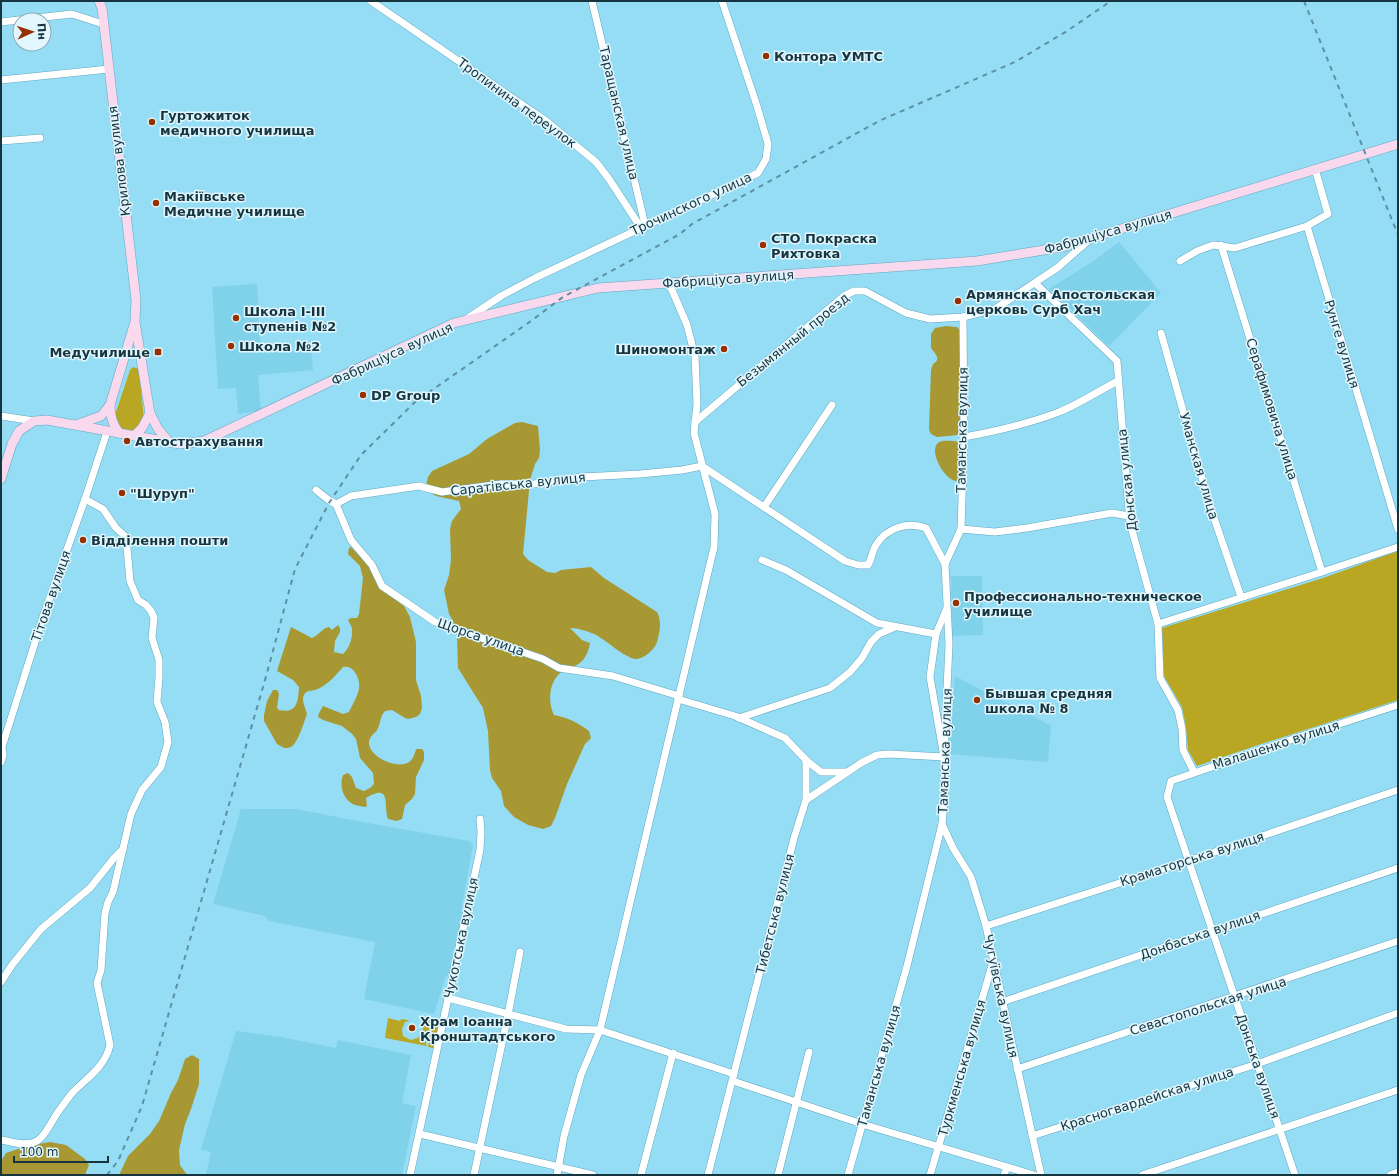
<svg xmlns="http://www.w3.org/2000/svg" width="1399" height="1176" font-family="'DejaVu Sans',sans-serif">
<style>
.built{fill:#80d1ea}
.green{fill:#b9a623}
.forest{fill:#a89833}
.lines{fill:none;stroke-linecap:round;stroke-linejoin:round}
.minor-casing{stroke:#61a8bf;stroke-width:8}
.secondary-casing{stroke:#61a8bf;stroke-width:10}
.minor{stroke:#fff;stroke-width:7}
.secondary{stroke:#f8d9ee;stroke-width:9}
.rail{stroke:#5c91a3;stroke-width:2;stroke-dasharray:5 5;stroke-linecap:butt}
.poi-dot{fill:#953100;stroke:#e1f6fd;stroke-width:1.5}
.labels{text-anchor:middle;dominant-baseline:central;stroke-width:3;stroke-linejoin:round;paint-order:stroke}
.poi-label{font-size:13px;font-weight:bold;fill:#17353f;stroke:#e1f6fd;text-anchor:start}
.street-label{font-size:13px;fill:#17353f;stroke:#e1f6fd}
</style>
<rect width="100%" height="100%" fill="#95ddf5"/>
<!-- built -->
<g class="built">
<path d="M1119,242L1161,293L1109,346L1049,289L1092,262Z"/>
<path d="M257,284L261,353L311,350L313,370L258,375L261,411L238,414L236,388L218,389L212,287Z"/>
<path d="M951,576H982L983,635L952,636Z"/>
<path d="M955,676L1048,724L1051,725L1048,762L949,754Z"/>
<path d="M241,809H296L368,823L469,841L473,845L461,912L465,913L451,972L446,976L434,1014L364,999L375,942L269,921L266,918L265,916L213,904Z"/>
<path d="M236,1031L281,1037L336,1048L338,1040L411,1055L402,1103L416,1106L402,1175H206L211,1152L201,1149Z"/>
</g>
<!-- green -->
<g class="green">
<path d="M133,367L139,369L144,419L135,431L128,432L118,426L115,415L130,370Z"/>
<path d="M1398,551V700L1255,746L1197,766L1188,750L1186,727L1182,707L1164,676L1162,628L1323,578Z"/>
<path d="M388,1018L400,1021L401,1019L408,1020L409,1021L405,1022L402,1029L403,1036L411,1040L418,1038L423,1029L421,1018L432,1020L431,1022L426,1044L427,1046L385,1038Z"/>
<path d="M433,1021L441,1022L433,1057V1048L428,1047Z"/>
</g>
<!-- forest -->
<g class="forest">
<path d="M946,326L957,327L961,332L960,433L958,435L937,437L931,434L929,430L931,370L933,364C942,359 935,354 931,348V334L935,328Z"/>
<path d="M522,422L538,426L540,450L539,458L535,464L530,480L523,554L528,560L547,572L555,573L561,570L591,567L604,578L657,612C662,622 660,631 657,642C655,649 644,659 636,659C626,659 605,639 594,634C587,631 577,628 570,628L582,640L590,643C589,649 587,655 583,660C578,666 571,667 564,670C549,679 547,701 554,715C566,717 579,723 589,731L591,738L585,744L567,784L555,818L551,826L543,829L528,825L514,817L504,806L501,791L492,778L490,770L488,731L483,708L458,668L457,636L453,621L449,614L444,590L449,575L451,560L450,529L452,521L461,509L459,501L436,496L429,492L426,485L428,477L432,471L469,454L487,439L515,423Z"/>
<path d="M954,441L959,442C961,445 960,472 959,478L957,481C945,481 928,451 938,443C941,440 949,441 954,441Z"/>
<path d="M351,547L369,566L379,587L404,606L410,617L416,642V680L421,696L422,708L420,714L416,717L408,719L405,718L392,710L385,711C380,716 381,722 378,728C376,734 369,735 369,743C369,757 398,770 409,762C413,760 415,753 416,749H422L424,752V760L416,777L415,794L412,799L405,805L402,819L397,821L388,819C383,804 392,783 366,798L367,806L365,807C362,806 358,806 355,805C343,801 339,785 343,775L348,773L352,777L356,788L364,791L370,788L374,784L373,773L360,758L356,739L352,734L342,726L323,720L318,717L319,713L323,706L343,714L349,712C356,697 365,686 354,671C351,667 347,666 343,667C335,676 327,686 315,690C311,691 306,690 304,695C301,700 306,709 307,714C304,722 298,743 291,747C289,748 286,748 284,748L277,744L264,721V715L267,701L273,690H277L279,694L277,708L279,710C297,714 298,702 299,687L293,680L277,671L291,627L312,638C319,635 322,628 329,627L332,630L338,625L340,628V632L335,641L334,652L343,654C349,649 353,638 352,629C352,626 349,623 348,620L351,618H357L359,614L363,578L360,566L348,554L349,548Z"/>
<path d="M192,1055L199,1059V1084L191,1109L185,1124L179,1150L180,1165L187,1175H119L128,1156L150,1134L159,1121L171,1093L178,1080L185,1059Z"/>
<path d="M50,1142L66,1145L85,1159L89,1165L85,1175H1V1161L6,1153L27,1146Z"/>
</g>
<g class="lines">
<defs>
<g id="minor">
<path d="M371,1L546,121L596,162L609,179L641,228"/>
<path d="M592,1L645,225"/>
<path d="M1,22L72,14L103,24"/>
<path d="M1,80L109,69"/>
<path d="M1,141L40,138"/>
<path d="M1315,169L1328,214L1307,226L1398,529"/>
<path d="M1221,245L1322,572"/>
<path d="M1180,261L1197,251L1213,245L1235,248L1307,226"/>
<path d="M1035,283L1117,361L1130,523L1158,624L1160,678L1178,710L1182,729L1183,750L1194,772"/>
<path d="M468,318L501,296L535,278L758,173L766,159L768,144L757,106L722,1"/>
<path d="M1161,333L1210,506L1241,597"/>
<path d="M1,416L34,421"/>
<path d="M695,422L844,296L854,291H865L906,313L930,319L963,317L995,309L1057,268L1089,240"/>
<path d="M964,437C996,431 1028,424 1059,412C1079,404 1098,391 1118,381"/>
<path d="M316,490L330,501L336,504L351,540L372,565L382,586L435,622L543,659L559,668L613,676L679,696"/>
<path d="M336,504L351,496L419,486L442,492L501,484H534L582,477L640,474L682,470L702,466L845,561L858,565H868C872,559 872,551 876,545C886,528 908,521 926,528L945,564"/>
<path d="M764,507L832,405"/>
<path d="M961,529L995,532L1027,528L1112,513L1129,516"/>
<path d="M762,560L786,570L877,623L936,634"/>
<path d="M1158,624L1322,572L1398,547"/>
<path d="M678,699L735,716L785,738L806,760V800"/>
<path d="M739,718L830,688L850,672L862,658L871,642L879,634L895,627"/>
<path d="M806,760L821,772H847"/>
<path d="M1,762L3,755L2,747L43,617L85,499L107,432"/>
<path d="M942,824L953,848L971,877L986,926L1041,1175"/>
<path d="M986,926L1188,861L1398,790"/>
<path d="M1,982L12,965L41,929L90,888L114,858L123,849"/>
<path d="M448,998L566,1029L600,1030L734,1074"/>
<path d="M1002,1002L1398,868"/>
<path d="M1017,1069L1398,941"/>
<path d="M733,1081L862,1124L1034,1175"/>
<path d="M420,1134L593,1175"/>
<path d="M1032,1136L1257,1064L1398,1013"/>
<path d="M1,1140C13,1142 26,1147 37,1141C45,1137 53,1119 58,1112C63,1105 68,1098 73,1092C88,1077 105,1067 110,1045L97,983L101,970L105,913L108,902L113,892L131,814L142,790L161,767L168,742L165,722L157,702L159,677V660L152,638L154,618L151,611L146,605L138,600L130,581L126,537L116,528L103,509L85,499"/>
<path d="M410,1175L480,850L481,832L480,819"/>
<path d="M474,1175L508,1015L520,952"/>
<path d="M557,1175L564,1136L581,1075L600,1030L714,547L715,514L694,433L697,404L695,356L687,325L669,283"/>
<path d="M641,1175L673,1053"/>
<path d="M708,1175L794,838L806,800L861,763L877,755L889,754L944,757L930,677L936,634L946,610"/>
<path d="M778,1175L809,1052"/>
<path d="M848,1175L907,966L942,824L945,791L944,757L949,644L945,564L961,529L964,437L963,317"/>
<path d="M930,1175L993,962"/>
<path d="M1004,1175L1007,1167"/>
<path d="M1142,1175L1398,1090"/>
<path d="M1295,1175L1167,797L1171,781L1293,739L1398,705"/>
<path d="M1390,1175L1398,1172"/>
</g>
<g id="secondary">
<path d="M99,1L102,8L136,300L135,322L150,413L158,429L169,442"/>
<path d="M76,425L101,416L110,405"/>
<path d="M119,433C113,424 110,417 110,405L134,325"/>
<path d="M134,436L142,428L150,413"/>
<path d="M1,479L12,444L19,431L34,421L47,420L180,444L204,441L454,323L598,288L977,261L1062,247L1398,144"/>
</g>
</defs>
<!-- minor casing -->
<use href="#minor" class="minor-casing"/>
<!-- secondary casing -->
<use href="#secondary" class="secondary-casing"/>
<!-- minor -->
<use href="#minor" class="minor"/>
<!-- secondary -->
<use href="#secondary" class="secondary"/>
<!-- rail -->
<g class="rail">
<path d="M1304,1L1398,235"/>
<path d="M107,1175L118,1161L142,1106L267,673L295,569L329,503L361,455L415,402L531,321L563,297L680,234L692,224L879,121L1015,62L1067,31L1111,1"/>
</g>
</g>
<!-- markers -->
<g class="poi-dot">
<circle cx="766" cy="56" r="4"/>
<circle cx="152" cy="122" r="4"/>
<circle cx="156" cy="203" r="4"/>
<circle cx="763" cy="245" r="4"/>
<circle cx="958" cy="301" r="4"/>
<circle cx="236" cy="318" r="4"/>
<circle cx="231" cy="346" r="4"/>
<circle cx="724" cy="349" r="4"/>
<rect x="154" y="348" width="8" height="8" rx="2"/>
<circle cx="363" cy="395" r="4"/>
<circle cx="127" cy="441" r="4"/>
<circle cx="122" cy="493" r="4"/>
<circle cx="83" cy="540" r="4"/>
<circle cx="956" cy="603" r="4"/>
<circle cx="977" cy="700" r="4"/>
<circle cx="412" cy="1028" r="4"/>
</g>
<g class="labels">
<!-- poi labels -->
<g class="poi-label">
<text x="774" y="56">Контора УМТС</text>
<text x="160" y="115">Гуртожиток<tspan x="160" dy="15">медичного училища</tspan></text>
<text x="164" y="196">Макіївське<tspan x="164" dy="15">Медичне училище</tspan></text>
<text x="771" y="238">СТО Покраска<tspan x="771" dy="15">Рихтовка</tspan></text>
<text x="966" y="294">Армянская Апостольская<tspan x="966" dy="15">церковь Сурб Хач</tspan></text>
<text x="244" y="311">Школа I-III<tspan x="244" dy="15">ступенів №2</tspan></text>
<text x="239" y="346">Школа №2</text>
<text x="716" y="349" text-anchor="end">Шиномонтаж</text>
<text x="150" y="352" text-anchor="end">Медучилище</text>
<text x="371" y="395">DP Group</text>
<text x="135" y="441">Автострахування</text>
<text x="130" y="493">"Шуруп"</text>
<text x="91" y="540">Відділення пошти</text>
<text x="964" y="596">Профессионально-техническое<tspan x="964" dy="15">училище</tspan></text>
<text x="985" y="693">Бывшая средняя<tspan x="985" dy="15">школа № 8</tspan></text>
<text x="420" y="1021">Храм Іоанна<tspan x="420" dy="15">Кронштадтського</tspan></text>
</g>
<!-- street labels -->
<g class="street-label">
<text transform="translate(517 103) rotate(36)">Тропинина переулок</text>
<text transform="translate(619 113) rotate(77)">Таращанская улица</text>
<text transform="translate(119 161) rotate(-97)">Крилова вулиця</text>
<text transform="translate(691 204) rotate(-25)">Трочинского улица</text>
<text transform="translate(1108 232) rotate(-16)">Фабриціуса вулиця</text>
<text transform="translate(728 279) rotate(-4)">Фабриціуса вулиця</text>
<text transform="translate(793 340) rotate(-39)">Безымянный проезд</text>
<text transform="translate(1342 344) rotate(73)">Рунге вулиця</text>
<text transform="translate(392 354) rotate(-25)">Фабриціуса вулиця</text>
<text transform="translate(1272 409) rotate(73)">Серафимовича улица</text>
<text transform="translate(962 430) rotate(-89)">Таманська вулиця</text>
<text transform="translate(1199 466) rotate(74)">Уманская улица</text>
<text transform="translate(1127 480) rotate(-96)">Донская улица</text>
<text transform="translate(518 484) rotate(-6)">Саратівська вулиця</text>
<text transform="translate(51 596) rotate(-71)">Тітова вулиця</text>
<text transform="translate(481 637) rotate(19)">Щорса улица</text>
<text transform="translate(1276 745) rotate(-18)">Малашенко вулиця</text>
<text transform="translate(945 751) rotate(-88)">Таманська вулиця</text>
<text transform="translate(1192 859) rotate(-18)">Краматорська вулиця</text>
<text transform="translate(775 914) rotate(-76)">Тибетська вулиця</text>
<text transform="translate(1200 935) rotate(-19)">Донбаська вулиця</text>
<text transform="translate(461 938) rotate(-78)">Чукотська вулиця</text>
<text transform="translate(1001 996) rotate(78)">Чугуївська вулиця</text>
<text transform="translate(1208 1006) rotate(-18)">Севастопольская улица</text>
<text transform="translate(879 1066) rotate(-74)">Таманська вулиця</text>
<text transform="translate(1258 1066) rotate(71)">Донська вулиця</text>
<text transform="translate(962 1068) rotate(-74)">Туркменська вулиця</text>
<text transform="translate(1147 1099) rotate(-18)">Красногвардейская улица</text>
</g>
</g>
<!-- border -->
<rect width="1399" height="1176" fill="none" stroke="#17353f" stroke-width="4"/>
<!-- north arrow -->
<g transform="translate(32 32) rotate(87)"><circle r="19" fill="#e1f6fd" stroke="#90a9b1"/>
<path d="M0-3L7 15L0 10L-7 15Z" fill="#953100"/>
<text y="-6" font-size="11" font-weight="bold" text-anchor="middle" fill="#17353f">Пн</text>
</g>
<!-- scale -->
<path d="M14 1156v6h94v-6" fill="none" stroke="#17353f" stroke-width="2"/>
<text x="20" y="1156" font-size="12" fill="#17353f" stroke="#e1f6fd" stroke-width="3" paint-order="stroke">100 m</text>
</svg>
